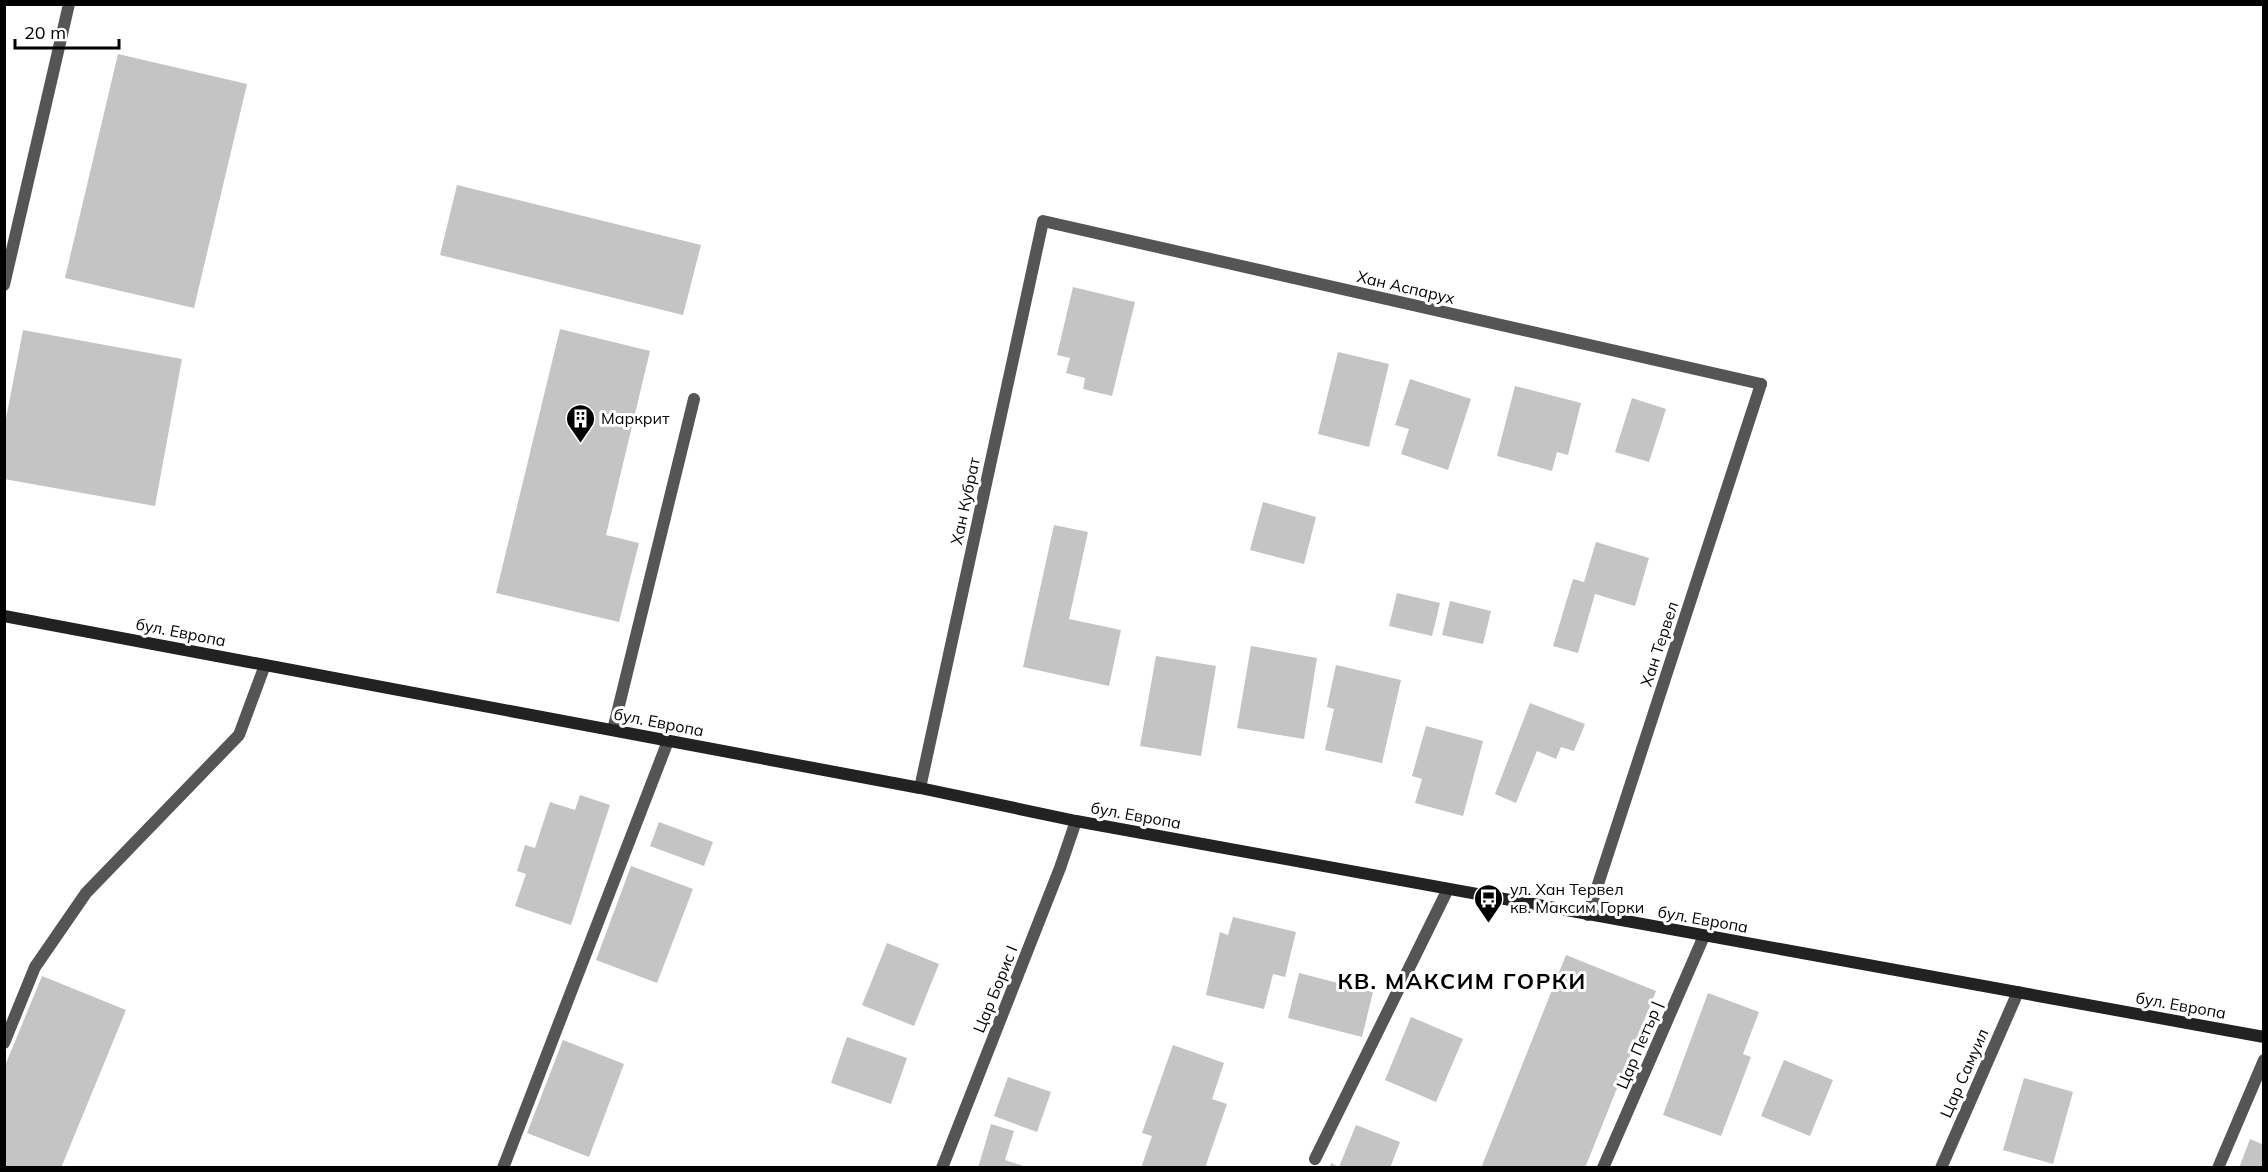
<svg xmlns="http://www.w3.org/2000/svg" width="2268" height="1172" font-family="Mulish,sans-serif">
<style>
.building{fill:#c4c4c4}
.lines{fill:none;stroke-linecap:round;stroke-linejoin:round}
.lane{stroke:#555;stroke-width:12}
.street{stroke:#555;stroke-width:12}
.secondary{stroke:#222;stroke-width:12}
.labels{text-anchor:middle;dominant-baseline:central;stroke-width:6;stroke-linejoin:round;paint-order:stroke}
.street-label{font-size:16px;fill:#000;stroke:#fff}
.poi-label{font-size:16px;fill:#000;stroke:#fff;text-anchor:start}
.district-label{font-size:22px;font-weight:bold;letter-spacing:1.5px;fill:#000;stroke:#fff}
</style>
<rect width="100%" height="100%" fill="#fff"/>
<!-- building -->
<g class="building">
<path d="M118,54L247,84L194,308L65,278Z"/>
<path d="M457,185L701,245L683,315L440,255Z"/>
<path d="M1073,287L1135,302L1112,396L1083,389L1085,378L1066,373L1070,358L1057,355Z"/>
<path d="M560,329L650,351L606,535L639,543L619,622L496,593Z"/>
<path d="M23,330L182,359L155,506L4,479V429Z"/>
<path d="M1338,352L1389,364L1369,447L1318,434Z"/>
<path d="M1410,379L1471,399L1448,470L1401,454L1409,429L1395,425Z"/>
<path d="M1515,386L1581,403L1568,455L1557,452L1552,471L1497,456Z"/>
<path d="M1632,398L1666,409L1649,462L1615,452Z"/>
<path d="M1263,502L1316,517L1304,564L1250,550Z"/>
<path d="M1054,525L1088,532L1069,619L1121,630L1109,686L1023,667Z"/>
<path d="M1596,542L1649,558L1635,606L1595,594L1578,653L1553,646L1573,579L1584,582Z"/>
<path d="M1397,593L1440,603L1432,636L1389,626Z"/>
<path d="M1450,601L1491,611L1483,644L1442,635Z"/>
<path d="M1251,646L1317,658L1304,739L1237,728Z"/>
<path d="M1156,656L1216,666L1201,756L1140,746Z"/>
<path d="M1336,665L1401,680L1382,763L1325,750L1334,709L1327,707Z"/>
<path d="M1530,703L1585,724L1574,751L1561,747L1556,759L1537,751L1516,803L1495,794Z"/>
<path d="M1426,726L1483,741L1463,816L1415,803L1422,779L1412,776Z"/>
<path d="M580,795L610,805L571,925L515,906L526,874L517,871L525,845L535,848L550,802L575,810Z"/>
<path d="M659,822L713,842L704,866L650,846Z"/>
<path d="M631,866L693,889L657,983L596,960Z"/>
<path d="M1233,917L1296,932L1285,977L1273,974L1264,1009L1206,995L1220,932L1228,935Z"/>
<path d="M887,943L939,964L914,1026L862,1005Z"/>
<path d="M1566,955L1656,991L1585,1168H1481Z"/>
<path d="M1299,973L1373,992L1362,1037L1288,1018Z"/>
<path d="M42,976L126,1010L61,1168H4V1068Z"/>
<path d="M1708,993L1759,1012L1743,1054L1751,1057L1721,1136L1663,1115Z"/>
<path d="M1411,1017L1463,1039L1436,1102L1385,1080Z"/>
<path d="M847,1037L907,1058L891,1104L831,1083Z"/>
<path d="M563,1040L624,1064L589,1157L527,1133Z"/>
<path d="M1173,1045L1224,1063L1212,1099L1227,1104L1205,1168H1141L1152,1136L1142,1133Z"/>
<path d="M1784,1060L1833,1080L1810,1136L1761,1116Z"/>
<path d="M1008,1077L1051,1092L1037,1132L994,1116Z"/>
<path d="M2024,1078L2073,1092L2053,1164L2003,1150Z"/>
<path d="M991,1124L1014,1131L1005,1160L1030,1168H978Z"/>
<path d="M1356,1125L1400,1142L1390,1168H1330L1331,1163L1339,1167Z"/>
<path d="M2250,1139L2264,1145V1168H2239Z"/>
</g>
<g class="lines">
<!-- lane -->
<g class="lane">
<path d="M4,285L69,4"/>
<path d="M613,730L694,399"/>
<path d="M1588,915L1761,384"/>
<path d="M4,1043L35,967L86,893L239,735L265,665"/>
<path d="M503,1168L668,741"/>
<path d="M2218,1168L2264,1060"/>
</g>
<!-- street -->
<g class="street">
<path d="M920,788L1043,221L1761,384"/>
<path d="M1315,1159L1448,889"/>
<path d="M942,1168L1060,868L1076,821"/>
<path d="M1603,1168L1704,936"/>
<path d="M1941,1168L2018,992"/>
</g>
<!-- secondary -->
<path class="secondary" d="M4,616L920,788L1076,821L2264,1037"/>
</g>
<!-- icons -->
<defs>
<symbol id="building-pin" viewBox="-11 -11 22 30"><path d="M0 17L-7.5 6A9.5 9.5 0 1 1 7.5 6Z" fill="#000" stroke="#fff"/><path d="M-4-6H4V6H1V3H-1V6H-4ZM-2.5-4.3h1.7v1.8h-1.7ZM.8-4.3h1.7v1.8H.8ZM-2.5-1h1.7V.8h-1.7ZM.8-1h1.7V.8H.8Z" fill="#fff"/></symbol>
<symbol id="bus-pin" viewBox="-11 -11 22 30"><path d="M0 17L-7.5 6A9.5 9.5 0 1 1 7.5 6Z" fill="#000" stroke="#fff"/><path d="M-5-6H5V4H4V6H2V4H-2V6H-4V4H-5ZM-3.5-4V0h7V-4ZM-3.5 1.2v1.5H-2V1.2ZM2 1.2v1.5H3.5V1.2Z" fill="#fff"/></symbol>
</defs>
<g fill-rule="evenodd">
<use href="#building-pin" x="564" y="402" width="33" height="45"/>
<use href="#bus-pin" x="1472" y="882" width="33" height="45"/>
</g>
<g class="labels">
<!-- street labels -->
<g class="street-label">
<text transform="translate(1406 287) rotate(13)">Хан Аспарух</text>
<text transform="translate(965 501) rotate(-78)">Хан Кубрат</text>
<text transform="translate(181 632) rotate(11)">бул. Европа</text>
<text transform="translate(1659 644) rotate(-72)">Хан Тервел</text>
<text transform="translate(659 722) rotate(11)">бул. Европа</text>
<text transform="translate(1136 815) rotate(10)">бул. Европа</text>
<text transform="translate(1703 919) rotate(10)">бул. Европа</text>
<text transform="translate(995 989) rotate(-68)">Цар Борис I</text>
<text transform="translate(2181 1005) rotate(10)">бул. Европа</text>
<text transform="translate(1639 1045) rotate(-67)">Цар Петър |</text>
<text transform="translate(1964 1073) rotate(-66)">Цар Самуил</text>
</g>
<!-- poi labels -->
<g class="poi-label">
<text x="601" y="418">Маркрит</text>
<text x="1510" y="889">ул. Хан Тервел<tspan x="1510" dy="18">кв. Максим Горки</tspan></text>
</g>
<!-- district labels -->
<g class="district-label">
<text x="1462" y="981">КВ. МАКСИМ ГОРКИ</text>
</g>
</g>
<!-- border -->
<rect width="2268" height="1172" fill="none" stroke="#000000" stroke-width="12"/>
<!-- scale -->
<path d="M15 39v9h104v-9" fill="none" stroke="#000000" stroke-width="3"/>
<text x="24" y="39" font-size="18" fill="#000000" stroke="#ffffff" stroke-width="4.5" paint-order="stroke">20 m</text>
</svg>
